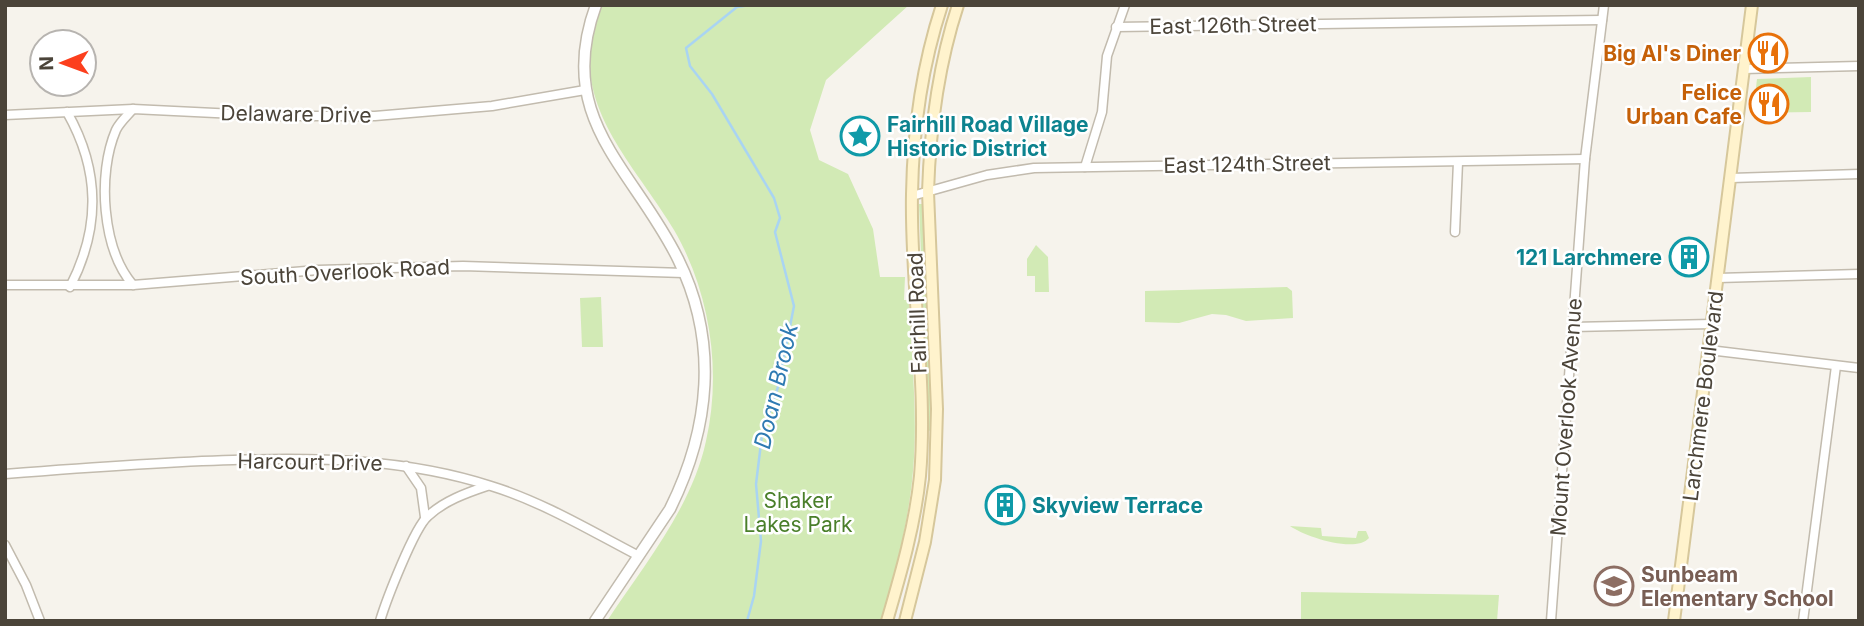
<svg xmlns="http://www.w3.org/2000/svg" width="1864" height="626" font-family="Inter,sans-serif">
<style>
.green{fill:#d2eab5}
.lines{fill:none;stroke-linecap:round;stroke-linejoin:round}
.stream{stroke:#a9d4f2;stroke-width:2.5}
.minor-casing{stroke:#c2bbae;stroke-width:11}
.tertiary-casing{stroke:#c2bbae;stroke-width:13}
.secondary-casing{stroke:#d6c79b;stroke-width:14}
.minor{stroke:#fff;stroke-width:8}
.tertiary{stroke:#fff;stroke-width:10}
.secondary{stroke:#fff3cd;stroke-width:10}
.labels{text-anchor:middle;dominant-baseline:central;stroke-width:5;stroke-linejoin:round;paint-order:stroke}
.street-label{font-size:21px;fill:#4b4439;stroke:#fff}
.food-label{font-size:21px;font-weight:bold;fill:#c56008;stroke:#fff;text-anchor:end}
.culture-label{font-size:21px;font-weight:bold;fill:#0d838f;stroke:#fff;text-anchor:start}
.park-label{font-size:21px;fill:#4a7f2a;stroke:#fff}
.education-label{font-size:21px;font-weight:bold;fill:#785e54;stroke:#fff;text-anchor:start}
.water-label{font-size:23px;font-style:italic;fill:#2e7ab2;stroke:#fff}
</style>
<rect width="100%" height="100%" fill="#f6f3ec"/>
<!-- green -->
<g class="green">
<path d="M602,5H909L826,80L810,130L819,160L848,174L873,229L880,277H905L904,300H909C911,352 917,405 914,457C911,513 897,567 881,621H607C644,565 692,507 706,441C722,371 710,292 674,230C631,158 561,98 602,5Z"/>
<path d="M1811,77V112L1753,113L1757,79Z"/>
<path d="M919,204H923L933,430L928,431Z"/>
<path d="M1036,245L1048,257L1049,292H1035V276H1027V259Z"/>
<path d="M1287,287L1292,291L1293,318L1246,321L1226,315L1212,314L1179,323L1145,322V291Z"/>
<path d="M601,297L603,347H582L580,298Z"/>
<path d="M1290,526L1321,528L1322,536L1356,538L1358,531H1366L1369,538C1355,554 1304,536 1290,526Z"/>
<path d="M1301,592L1499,595L1497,621H1301Z"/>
</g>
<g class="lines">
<!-- stream -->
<path class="stream" d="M747,621L754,596L761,541L756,484L762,435L778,387L794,306L775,232L780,218L774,198L712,94L690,66L686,48L737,7L750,5"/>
<defs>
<g id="minor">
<path d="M1116,27L1602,20"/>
<path d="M1744,69L1859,66"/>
<path d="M133,109C127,116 120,122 116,130C97,174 102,249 133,285"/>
<path d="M67,112C100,170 101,227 70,287"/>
<path d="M5,115L133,109L277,116H375L492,106L585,90"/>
<path d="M1085,167L1102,112L1107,56L1125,5"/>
<path d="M1731,178L1859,174"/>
<path d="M912,196L987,175L1034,168L1585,159"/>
<path d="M1455,232L1458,162"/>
<path d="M1718,278L1859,274"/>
<path d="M5,285H133L318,270L463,266L684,273"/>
<path d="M1572,327L1712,324"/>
<path d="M1709,350L1859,368"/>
<path d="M406,466L421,488L425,517"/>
<path d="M5,474C81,468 157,462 233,460C320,457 407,459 491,486C543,502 591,531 639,556"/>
<path d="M5,545L26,585L40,621"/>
<path d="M380,621C386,601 414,528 428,516C444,501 466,493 487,486"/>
<path d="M1551,621L1585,159L1604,5"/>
<path d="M1803,621L1836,366"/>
</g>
<path id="tertiary" d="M595,621L670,509C710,428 719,342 678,259C633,168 554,119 596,5"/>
<g id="secondary">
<path d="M887,621C901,573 915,525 920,476C928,382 910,288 912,194C913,130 922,66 942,5"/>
<path d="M905,621L925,542L935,480L937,409L928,192C930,128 938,66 958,5"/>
<path d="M1674,621L1752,5"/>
</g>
</defs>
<!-- minor casing -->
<use href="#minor" class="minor-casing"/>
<!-- tertiary casing -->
<use href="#tertiary" class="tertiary-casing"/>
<!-- secondary casing -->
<use href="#secondary" class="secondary-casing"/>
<!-- minor -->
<use href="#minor" class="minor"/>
<!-- tertiary -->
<use href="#tertiary" class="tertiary"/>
<!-- secondary -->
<use href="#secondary" class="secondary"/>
</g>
<!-- icons -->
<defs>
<symbol id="restaurant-ring" viewBox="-11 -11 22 22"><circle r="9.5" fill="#fff" stroke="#e8710a" stroke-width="1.5"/><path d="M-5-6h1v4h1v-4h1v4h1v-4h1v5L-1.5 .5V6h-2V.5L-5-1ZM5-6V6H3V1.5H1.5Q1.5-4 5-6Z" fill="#e8710a"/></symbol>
<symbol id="sight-ring" viewBox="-11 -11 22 22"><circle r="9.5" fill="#fff" stroke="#0f9aa8" stroke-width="1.5"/><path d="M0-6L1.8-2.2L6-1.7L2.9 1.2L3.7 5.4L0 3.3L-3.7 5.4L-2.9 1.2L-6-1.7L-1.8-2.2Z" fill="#0f9aa8"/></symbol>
<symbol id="building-ring" viewBox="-11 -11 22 22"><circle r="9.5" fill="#fff" stroke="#0f9aa8" stroke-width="1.5"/><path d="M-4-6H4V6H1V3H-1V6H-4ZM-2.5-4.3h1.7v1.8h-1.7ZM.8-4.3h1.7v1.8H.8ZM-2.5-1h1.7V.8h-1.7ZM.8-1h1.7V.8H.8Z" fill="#0f9aa8"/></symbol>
<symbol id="school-ring" viewBox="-11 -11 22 22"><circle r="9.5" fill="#fff" stroke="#8d6e63" stroke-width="1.5"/><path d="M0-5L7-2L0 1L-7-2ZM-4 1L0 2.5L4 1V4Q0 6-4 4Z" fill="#8d6e63"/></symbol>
</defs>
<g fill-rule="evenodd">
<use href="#restaurant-ring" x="1746" y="31" width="44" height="44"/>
<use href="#restaurant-ring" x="1747" y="82" width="44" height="44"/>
<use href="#sight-ring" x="838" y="114" width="44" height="44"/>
<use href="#building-ring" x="1667" y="235" width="44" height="44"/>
<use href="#building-ring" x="983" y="483" width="44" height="44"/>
<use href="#school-ring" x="1592" y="564" width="44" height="44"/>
</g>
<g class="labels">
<!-- street labels -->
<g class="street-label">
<text transform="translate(1233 25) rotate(-1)">East 126th Street</text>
<text transform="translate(296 114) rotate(1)">Delaware Drive</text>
<text transform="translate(1247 164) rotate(-1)">East 124th Street</text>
<text transform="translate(345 272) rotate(-3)">South Overlook Road</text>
<text transform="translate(917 313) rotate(-92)">Fairhill Road</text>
<text transform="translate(1703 396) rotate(-83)">Larchmere Boulevard</text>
<text transform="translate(1566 417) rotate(-86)">Mount Overlook Avenue</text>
<text transform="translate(310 462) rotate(1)">Harcourt Drive</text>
</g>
<!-- food labels -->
<g class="food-label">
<text x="1741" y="53">Big Al's Diner</text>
<text x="1742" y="92">Felice<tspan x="1742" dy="24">Urban Cafe</tspan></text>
</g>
<!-- culture labels -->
<g class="culture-label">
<text x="887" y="124">Fairhill Road Village<tspan x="887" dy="24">Historic District</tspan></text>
<text x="1662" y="257" text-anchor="end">121 Larchmere</text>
<text x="1032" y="505">Skyview Terrace</text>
</g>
<!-- park labels -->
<g class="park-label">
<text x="798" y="500">Shaker<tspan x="798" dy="24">Lakes Park</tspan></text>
</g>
<!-- education labels -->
<g class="education-label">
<text x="1641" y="574">Sunbeam<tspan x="1641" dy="24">Elementary School</tspan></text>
</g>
<!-- water labels -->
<g class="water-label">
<text transform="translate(776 386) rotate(-77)">Doan Brook</text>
</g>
</g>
<!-- border -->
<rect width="1864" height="626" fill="none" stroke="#4b4439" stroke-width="14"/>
<!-- north arrow -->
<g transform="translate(63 63) rotate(269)"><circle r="33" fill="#ffffff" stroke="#b7b4b0" stroke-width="2"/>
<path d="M0-5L12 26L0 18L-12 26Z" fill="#fc3f1d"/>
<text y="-10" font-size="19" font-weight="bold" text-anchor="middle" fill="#4b4439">N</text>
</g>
</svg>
